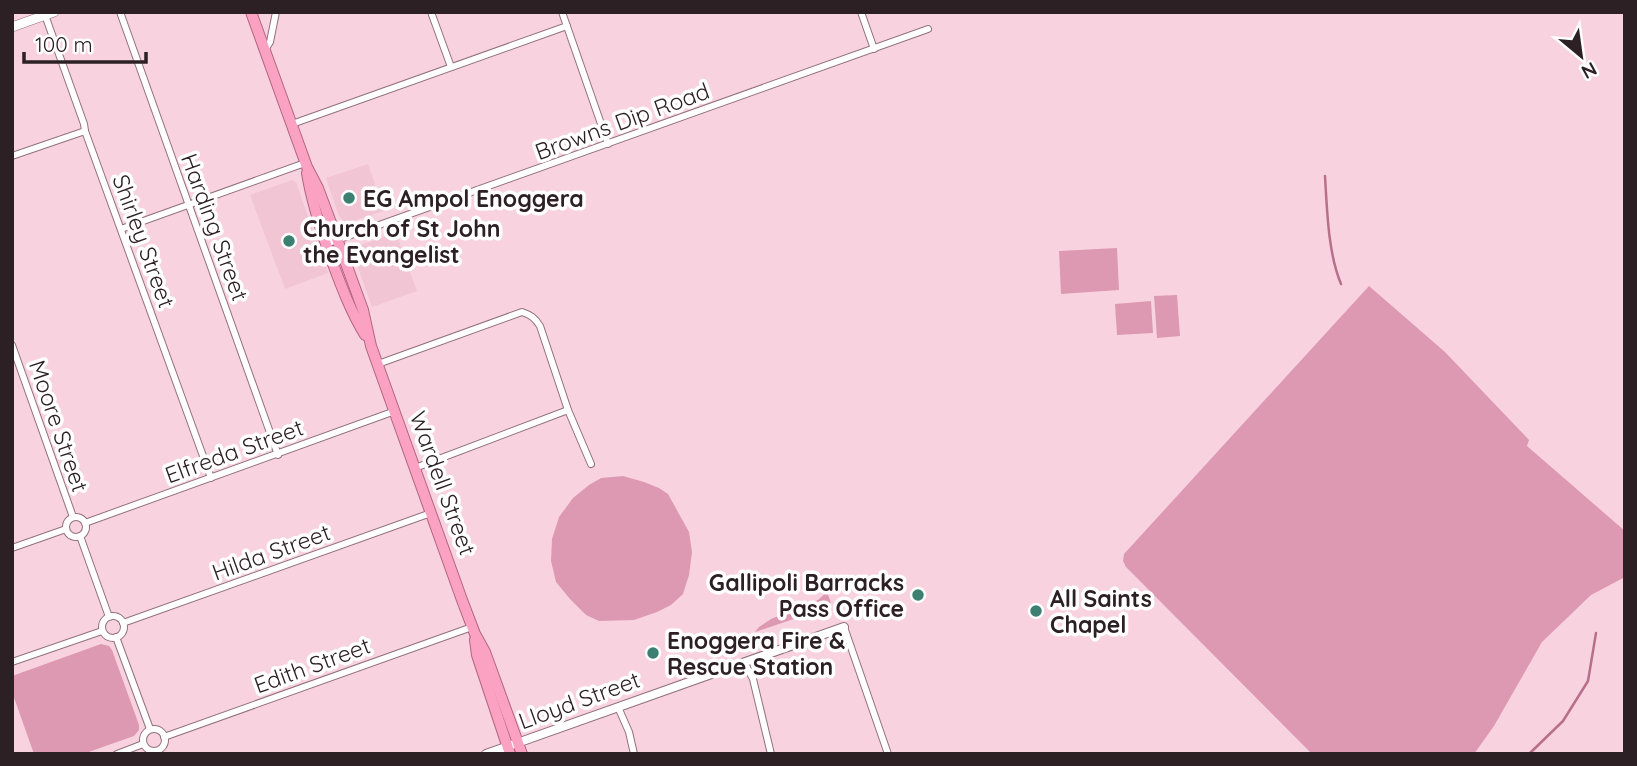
<svg xmlns="http://www.w3.org/2000/svg" width="1637" height="766" font-family="Quicksand,sans-serif">
<style>
.built{fill:#f1c5d3}
.green{fill:#dd99b1}
.lines{fill:none;stroke-linecap:round;stroke-linejoin:round}
.stream{stroke:#b8708a;stroke-width:2.5}
.minor-casing{stroke:#92717c;stroke-width:8}
.tertiary-casing{stroke:#92717c;stroke-width:10}
.secondary-casing{stroke:#92717c;stroke-width:10}
.trunk-casing{stroke:#b26582;stroke-width:12}
.minor{stroke:#fff;stroke-width:6}
.tertiary{stroke:#fff;stroke-width:8}
.secondary{stroke:#fff;stroke-width:9}
.trunk{stroke:#fba2c3;stroke-width:10}
.poi-dot{fill:#3d7f70;stroke:#fff;stroke-width:2.5}
.labels{text-anchor:middle;dominant-baseline:central;stroke-width:7;stroke-linejoin:round;paint-order:stroke}
.street-label{font-size:23px;fill:#2d2025;stroke:#fff}
.poi-label{font-size:23px;font-weight:bold;fill:#2d2025;stroke:#fff;text-anchor:start}
</style>
<rect width="100%" height="100%" fill="#f8d3df"/>
<!-- built -->
<g class="built">
<path d="M368,164L384,211L350,222L343,221L338,214L326,178Z"/>
<path d="M292,180L296,182L328,273L285,289L250,195Z"/>
<path d="M396,233L417,291L372,307L351,248Z"/>
</g>
<!-- green -->
<g class="green">
<path d="M1117,248L1119,290L1061,294L1059,251Z"/>
<path d="M1369,286L1445,352L1529,440L1527,446L1625,531V577L1591,595L1542,642L1494,726L1474,754H1312L1126,567L1123,561L1124,554Z"/>
<path d="M1177,295L1180,336L1157,338L1154,296Z"/>
<path d="M1151,301L1153,333L1117,335L1115,304Z"/>
<path d="M623,476L644,482L659,488L668,494L689,532L692,552L689,575L683,594L671,605L657,612L634,620L599,621L586,615L570,599L556,582L551,561L552,539L559,517L573,498L589,485L601,478Z"/>
<path d="M827,592L831,603L825,605L826,608L755,632L759,627L771,619L818,600Z"/>
<path d="M101,644L109,646L112,650L139,725V730L134,736L83,754H34L12,692V676Z"/>
</g>
<g class="lines">
<!-- stream -->
<g class="stream">
<path d="M1325,176C1327,209 1328,253 1341,284"/>
<path d="M1529,754L1563,721L1588,681L1596,633"/>
</g>
<defs>
<g id="minor">
<path d="M120,12L278,455"/>
<path d="M431,12L451,67"/>
<path d="M562,12L608,144"/>
<path d="M861,12L874,49"/>
<path d="M45,15L84,124L85,131L211,478"/>
<path d="M265,50L270,42L276,12"/>
<path d="M292,124L567,26"/>
<path d="M12,156L85,131"/>
<path d="M121,229L305,163"/>
<path d="M326,244L928,29"/>
<path d="M12,345L73,517"/>
<path d="M378,364L522,312C531,315 535,318 540,326L568,410L591,464"/>
<path d="M415,468L568,410"/>
<circle cx="76" cy="527" r="10"/>
<path d="M85,523L395,411"/>
<path d="M80,536L109,617"/>
<path d="M12,548L66,529"/>
<circle cx="113" cy="627" r="11"/>
<path d="M123,623L431,513"/>
<path d="M844,627L888,754"/>
<path d="M116,637L150,729"/>
<path d="M12,662L102,631"/>
<path d="M744,662L753,679L771,754"/>
<path d="M618,707L629,732L634,754"/>
<circle cx="154" cy="740" r="11"/>
<path d="M164,737L472,627"/>
<path d="M117,754L143,744"/>
</g>
<path id="tertiary" d="M486,754L844,627"/>
<path id="secondary" d="M12,27L54,12"/>
<g id="trunk">
<path d="M251,12L307,167L318,188L333,228L363,310L371,346L462,600L475,634L485,652L522,754"/>
<path d="M307,173C312,204 322,234 333,264C342,288 351,312 365,335"/>
<path d="M475,640L477,655L510,754"/>
</g>
</defs>
<!-- minor casing -->
<use href="#minor" class="minor-casing"/>
<!-- tertiary casing -->
<use href="#tertiary" class="tertiary-casing"/>
<!-- secondary casing -->
<use href="#secondary" class="secondary-casing"/>
<!-- trunk casing -->
<use href="#trunk" class="trunk-casing"/>
<!-- minor -->
<use href="#minor" class="minor"/>
<!-- tertiary -->
<use href="#tertiary" class="tertiary"/>
<!-- secondary -->
<use href="#secondary" class="secondary"/>
<!-- trunk -->
<use href="#trunk" class="trunk"/>
</g>
<!-- markers -->
<g class="poi-dot">
<circle cx="349" cy="198" r="7"/>
<circle cx="289" cy="241" r="7"/>
<circle cx="918" cy="595" r="7"/>
<circle cx="1036" cy="611" r="7"/>
<circle cx="653" cy="653" r="7"/>
</g>
<g class="labels">
<!-- street labels -->
<g class="street-label">
<text transform="translate(622 121) rotate(-20)">Browns Dip Road</text>
<text transform="translate(215 227) rotate(70)">Harding Street</text>
<text transform="translate(144 241) rotate(70)">Shirley Street</text>
<text transform="translate(59 426) rotate(71)">Moore Street</text>
<text transform="translate(234 451) rotate(-20)">Elfreda Street</text>
<text transform="translate(443 483) rotate(70)">Wardell Street</text>
<text transform="translate(271 552) rotate(-20)">Hilda Street</text>
<text transform="translate(312 665) rotate(-20)">Edith Street</text>
<text transform="translate(579 700) rotate(-20)">Lloyd Street</text>
</g>
<!-- poi labels -->
<g class="poi-label">
<text x="363" y="198">EG Ampol Enoggera</text>
<text x="303" y="228">Church of St John<tspan x="303" dy="26">the Evangelist</tspan></text>
<text x="904" y="582" text-anchor="end">Gallipoli Barracks<tspan x="904" dy="26">Pass Office</tspan></text>
<text x="1050" y="598">All Saints<tspan x="1050" dy="26">Chapel</tspan></text>
<text x="667" y="640">Enoggera Fire &amp;<tspan x="667" dy="26">Rescue Station</tspan></text>
</g>
</g>
<!-- border -->
<rect width="1637" height="766" fill="none" stroke="#2d2025" stroke-width="28"/>
<!-- north arrow -->
<g transform="translate(1581 56) rotate(151)" stroke="#ffffff" stroke-width="5" paint-order="stroke">
<path d="M0-5L12 26L0 18L-12 26Z" fill="#2d2025"/>
<text y="-10" font-size="19" font-weight="bold" text-anchor="middle" fill="#2d2025">N</text>
</g>
<!-- scale -->
<path d="M24 52v10h122v-10" fill="none" stroke="#2d2025" stroke-width="3.5"/>
<text x="35" y="52" font-size="21" fill="#2d2025" stroke="#ffffff" stroke-width="5" paint-order="stroke">100 m</text>
</svg>
